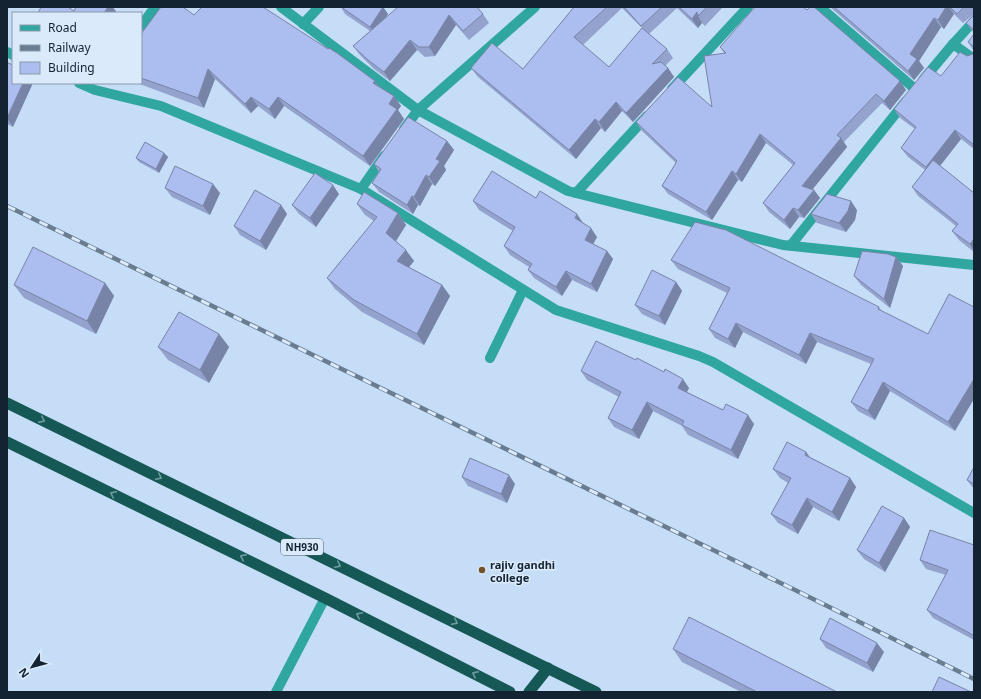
<svg xmlns="http://www.w3.org/2000/svg" width="981" height="699" font-family="'Noto Sans',sans-serif">
<style>
.lines{fill:none;stroke-linecap:round;stroke-linejoin:round}
.service{stroke:#2fa6a0;stroke-width:10}
.minor{stroke:#2fa6a0;stroke-width:10}
.trunk{stroke:#165855;stroke-width:11}
.rail-casing{stroke:#697c90;stroke-width:4.5}
.rail{stroke:#daeafb;stroke-width:3;stroke-dasharray:9;stroke-linecap:butt}
.wall{fill:#94a3ce;fill-rule:evenodd}
.shaded-wall{fill:#7884a7}
.building{fill:#acbdef;stroke:#7884a7}
.oneway{stroke:#6e9aa0}
.poi-dot{fill:#735129;stroke:#daeafb;stroke-width:1.5}
.labels{text-anchor:middle;dominant-baseline:central;stroke-width:3;stroke-linejoin:round;paint-order:stroke}
.shield{fill:#daeafb;stroke:#4f5f6e;stroke-width:1}
.shield-label{font-size:10px;font-weight:bold;fill:#132332}
.poi-label{font-size:11px;font-weight:bold;fill:#132332;stroke:#daeafb;text-anchor:start}
</style>
<rect width="100%" height="100%" fill="#c6ddf7"/>
<g class="lines">
<!-- service -->
<path class="service" d="M276,692L325,598"/>
<!-- minor -->
<g class="minor">
<path d="M281,7L418,110L568,191L783,245L974,265"/>
<path d="M820,7L915,89"/>
<path d="M303,24L319,7"/>
<path d="M141,26L155,7"/>
<path d="M953,44L974,59"/>
<path d="M7,52L13,55"/>
<path d="M923,80L953,44L974,21"/>
<path d="M79,83L95,90L161,106L361,189L384,156"/>
<path d="M672,89L748,7"/>
<path d="M404,129L418,110L535,7"/>
<path d="M361,189L556,310L699,356L713,362L974,513"/>
<path d="M576,193L647,116"/>
<path d="M791,245L905,102"/>
<path d="M490,358L523,290"/>
</g>
<!-- trunk -->
<g class="trunk">
<path d="M7,403L596,692"/>
<path d="M7,442L325,598L510,692"/>
<path d="M529,692L548,668"/>
</g>
<defs>
<path id="rail" d="M7,206L793,589L974,679"/>
</defs>
<!-- rail casing -->
<use href="#rail" class="rail-casing"/>
<!-- rail -->
<use href="#rail" class="rail"/>
</g>
<!-- wall -->
<g class="wall">
<path d="M341,7H383L388,14L384,19L483,14L489,23L469,40L456,25L435,56L425,57L417,50L390,81L374,69L360,55L353,46L370,31L345,14Z"/>
<path d="M574,7H723L705,26L702,23L698,28L677,8L649,34L667,49L673,58L665,66L668,68L674,77L633,122L622,111L605,132L601,128L576,159L478,77L471,68L523,69ZM622,8L642,28L609,67L583,45Z"/>
<path d="M830,7H974V33L966,23L973,16V15L963,23L954,14L944,29L941,27L919,61L924,68L914,80Z"/>
<path d="M194,15L375,81L379,87L394,96L401,106L398,110L404,119L370,166L284,106L275,119L258,106L251,113L215,79L204,108L137,83H141V34Z"/>
<path d="M974,34V149L961,139L940,166L974,193V252L959,240L952,231L956,226L918,196L912,187L925,170L908,157L901,148L915,129L900,118L894,109L941,76L967,56L973,54V50L968,42Z"/>
<path d="M720,47L906,90L890,110L882,103L844,142L847,147L812,189L814,190L820,198L804,218L799,217L790,229L769,212L763,203L793,165L766,143L742,182L738,180L712,220L668,194L662,186L676,163L642,131L636,122L712,107L724,53Z"/>
<path d="M7,66L13,127L7,124Z"/>
<path d="M447,141L454,150L444,166L446,170L435,186L432,184L420,206L418,205L413,214L379,192L372,183L379,172L374,164Z"/>
<path d="M164,153L168,157L159,173L139,162L136,158Z"/>
<path d="M165,188L220,193L210,215L172,197Z"/>
<path d="M339,194L316,227L299,214L292,205Z"/>
<path d="M536,198L583,223L597,237L593,244L607,251L613,259L597,292L572,280L562,296L534,278L528,270L529,267L510,255L504,246L513,231L479,210L473,201Z"/>
<path d="M357,204L398,213L406,225L396,241L414,261L409,267L442,285L450,296L424,345L362,312L335,289L327,278L374,221L365,215Z"/>
<path d="M281,205L287,214L266,250L240,235L234,226Z"/>
<path d="M857,210L855,220L846,232L817,223L811,214Z"/>
<path d="M896,257L903,266L890,308L861,285L854,276Z"/>
<path d="M671,260L879,307L955,431L890,391L875,420L858,411L851,402L871,364L817,342L806,364L743,332L735,348L715,338L709,329L727,293L678,269Z"/>
<path d="M676,282L682,291L665,325L642,314L635,305Z"/>
<path d="M105,283L114,296L96,334L24,298L14,285Z"/>
<path d="M219,334L229,347L209,383L168,360L158,347Z"/>
<path d="M581,371L689,388L687,392L723,410L754,424L738,459L688,435L682,426L653,411L639,439L614,427L608,418L619,397L587,380Z"/>
<path d="M806,452L810,457L850,478L856,487L839,521L813,507L798,534L778,523L771,514L788,483L780,478L773,469Z"/>
<path d="M974,467V489L967,480Z"/>
<path d="M462,477L515,484L507,503L468,486Z"/>
<path d="M904,518L910,527L885,572L864,559L857,550Z"/>
<path d="M974,545V640L933,618L927,610L946,575L926,569L920,560Z"/>
<path d="M820,639L884,652L873,672L826,648Z"/>
<path d="M673,649L837,692H741L682,662Z"/>
</g>
<!-- shaded-wall -->
<g class="shaded-wall">
<path d="M108,7H113L117,13H104Z"/>
<path d="M383,7L388,14L375,34L370,27Z"/>
<path d="M946,7H949L954,14L944,29L938,20Z"/>
<path d="M697,12L698,16L702,23L698,28L692,19Z"/>
<path d="M449,15L456,25L435,56L429,47Z"/>
<path d="M934,18L941,27L919,61L924,68L914,80L908,71L910,54Z"/>
<path d="M410,40L417,50L390,81L384,72Z"/>
<path d="M668,68L674,77L633,122L626,113Z"/>
<path d="M208,69L215,79L204,108L198,98Z"/>
<path d="M375,81L382,91L373,83Z"/>
<path d="M900,81L906,90L890,110L884,101Z"/>
<path d="M23,83H33L13,127L7,118Z"/>
<path d="M394,96L401,106L398,110L404,119L370,166L363,156L389,104Z"/>
<path d="M251,97L258,106L251,113L245,104Z"/>
<path d="M278,97L284,106L275,119L269,109Z"/>
<path d="M616,102L622,111L605,132L599,122Z"/>
<path d="M595,119L601,128L576,159L569,150Z"/>
<path d="M955,130L961,139L932,176L926,167Z"/>
<path d="M760,134L766,143L742,182L736,174Z"/>
<path d="M841,138L847,147L808,195L802,186Z"/>
<path d="M447,141L454,150L444,166L446,170L435,186L429,177L436,159Z"/>
<path d="M164,153L168,157L159,173L156,169Z"/>
<path d="M732,171L738,180L712,220L706,212Z"/>
<path d="M426,175L432,184L420,206L414,197Z"/>
<path d="M213,184L220,193L210,215L203,206Z"/>
<path d="M333,185L339,194L316,227L310,218Z"/>
<path d="M814,190L820,198L804,218L798,210Z"/>
<path d="M412,196L418,205L413,214L407,205Z"/>
<path d="M851,201L857,210L855,220L846,232L839,223Z"/>
<path d="M281,205L287,214L266,250L260,241Z"/>
<path d="M793,208L799,217L790,229L784,220Z"/>
<path d="M398,213L406,225L394,244L386,233Z"/>
<path d="M577,214L583,223L581,227L575,218Z"/>
<path d="M591,228L597,237L591,248L585,240Z"/>
<path d="M974,239V251L970,244Z"/>
<path d="M406,250L414,261L405,272L397,261Z"/>
<path d="M607,251L613,259L597,292L591,284Z"/>
<path d="M896,257L903,266L890,308L884,299Z"/>
<path d="M566,271L572,280L562,296L556,287Z"/>
<path d="M676,282L682,291L665,325L659,316Z"/>
<path d="M105,283L114,296L96,334L87,321Z"/>
<path d="M442,285L450,296L424,345L417,334Z"/>
<path d="M736,323L743,332L735,348L728,339Z"/>
<path d="M810,333L817,342L806,364L799,355Z"/>
<path d="M219,334L229,347L209,383L200,370Z"/>
<path d="M683,379L689,388L684,397L678,388Z"/>
<path d="M974,379V399L955,431L948,422Z"/>
<path d="M883,382L890,391L875,420L868,411Z"/>
<path d="M647,402L653,411L639,439L632,430Z"/>
<path d="M748,415L754,424L738,459L731,450Z"/>
<path d="M806,452L812,461L805,455Z"/>
<path d="M509,475L515,484L507,503L501,494Z"/>
<path d="M850,478L856,487L839,521L832,512Z"/>
<path d="M807,498L813,507L798,534L792,525Z"/>
<path d="M904,518L910,527L885,572L879,563Z"/>
<path d="M877,643L884,652L873,672L867,663Z"/>
</g>
<!-- building -->
<g class="building">
<path d="M41,7H68L74,11L76,7H108L104,13H38Z"/>
<path d="M161,7H183L194,15L202,7H235L236,8L237,7H263L328,49L329,48L337,53L375,81L373,83L394,96L389,104L397,109L363,156L278,97L269,109L251,97L245,104L208,69L198,98L141,78V34Z"/>
<path d="M341,7H383L370,27Z"/>
<path d="M398,7H477L483,14L463,31L449,15L429,47H419L410,40L384,72L368,60L353,46Z"/>
<path d="M574,7H607L574,37L609,67L642,28L667,49L652,64L661,62L668,68L626,113L616,102L599,122L595,119L569,150L471,68L492,43L523,69Z"/>
<path d="M624,7H662L641,26Z"/>
<path d="M679,7H707L698,16L697,12L692,19Z"/>
<path d="M755,7H803L807,10L810,7H814L900,81L884,101L876,94L837,135L841,138L802,186L814,190L798,210L793,208L784,220L763,203L795,163L760,134L736,174L732,171L706,212L662,186L677,161L636,122L678,77L712,107L704,56L726,53L720,47Z"/>
<path d="M834,7H946L938,20L934,18L910,54L917,59L908,71Z"/>
<path d="M950,7H964L957,14Z"/>
<path d="M971,7H974V30L966,23L973,16L974,9Z"/>
<path d="M974,34V145L955,130L926,167L901,148L916,127L894,109L928,67L941,76L960,52L967,56L973,54L974,47L968,42Z"/>
<path d="M8,63L13,65V83H23L7,118V66Z"/>
<path d="M408,117L447,141L436,159L440,161L429,177L426,175L414,197L412,196L407,205L372,183L381,169L374,164Z"/>
<path d="M145,142L164,153L156,169L136,158Z"/>
<path d="M933,160L974,193V239L970,244L952,231L958,224L912,187Z"/>
<path d="M175,166L213,184L203,206L165,188Z"/>
<path d="M492,171L536,198L540,191L577,214L575,218L591,228L585,240L607,251L591,284L566,271L556,287L528,270L532,264L504,246L515,227L473,201Z"/>
<path d="M315,173L333,185L310,218L292,205Z"/>
<path d="M255,190L281,205L260,241L234,226Z"/>
<path d="M364,192L398,213L386,233L406,250L397,261L442,285L417,334L354,300L327,278L377,217L357,204Z"/>
<path d="M827,194L851,201L848,211L839,223L811,214Z"/>
<path d="M695,222L726,230L879,307L878,309L928,334L949,294L974,307V379L948,422L883,382L868,411L851,402L874,359L810,333L799,355L736,323L728,339L709,329L730,288L671,260Z"/>
<path d="M33,247L105,283L87,321L14,285Z"/>
<path d="M862,251L888,254L896,257L884,299L854,276Z"/>
<path d="M652,270L676,282L659,316L635,305Z"/>
<path d="M179,312L219,334L200,370L158,347Z"/>
<path d="M596,341L636,360L637,358L664,372L665,369L683,379L678,388L723,410L726,404L748,415L731,450L682,425L684,421L647,402L632,430L608,418L621,392L581,371Z"/>
<path d="M787,442L806,452L805,455L850,478L832,512L807,498L792,525L771,514L791,478L773,469Z"/>
<path d="M470,458L509,475L501,494L462,477Z"/>
<path d="M974,467V484L967,480Z"/>
<path d="M882,506L904,518L879,563L857,550Z"/>
<path d="M930,530L974,545V633L973,635L927,610L948,570L920,560Z"/>
<path d="M689,617L837,692H757L673,649Z"/>
<path d="M830,618L877,643L867,663L820,639Z"/>
<path d="M939,677L971,692H932Z"/>
</g>
<!-- one-way arrows -->
<defs><path id="oneway-chevron" d="M-2-3.5L2.5 0L-2 3.5" fill="none" stroke-width="1.6" stroke-linecap="round" stroke-linejoin="round"/></defs>
<g class="oneway">
<use href="#oneway-chevron" transform="translate(42 420) rotate(26)"/>
<use href="#oneway-chevron" transform="translate(159 477) rotate(26)"/>
<use href="#oneway-chevron" transform="translate(113 494) rotate(-154)"/>
<use href="#oneway-chevron" transform="translate(243 557) rotate(-154)"/>
<use href="#oneway-chevron" transform="translate(338 565) rotate(26)"/>
<use href="#oneway-chevron" transform="translate(359 615) rotate(-153)"/>
<use href="#oneway-chevron" transform="translate(455 622) rotate(26)"/>
<use href="#oneway-chevron" transform="translate(475 674) rotate(-153)"/>
</g>
<!-- markers -->
<circle class="poi-dot" cx="482" cy="570" r="4"/>
<g class="labels">
<!-- shield labels -->
<rect class="shield" x="281" y="539" width="42" height="16" rx="3"/>
<g class="shield-label">
<text x="302" y="547">NH930</text>
</g>
<!-- poi labels -->
<g class="poi-label">
<text x="490" y="564">rajiv gandhi<tspan x="490" dy="13">college</tspan></text>
</g>
</g>
<!-- border -->
<rect width="981" height="699" fill="none" stroke="#132332" stroke-width="16"/>
<!-- legend -->
<rect x="12" y="12" width="130" height="72" fill="#daeafb" stroke="#8a9aab"/>
<rect x="20" y="25" width="20" height="6" fill="#2fa6a0" stroke="#8a9aab"/>
<text x="48" y="32" font-size="12" fill="#132332">Road</text>
<rect x="20" y="45" width="20" height="6" fill="#697c90" stroke="#8a9aab"/>
<text x="48" y="52" font-size="12" fill="#132332">Railway</text>
<rect x="20" y="62" width="20" height="12" fill="#acbdef" stroke="#8a9aab"/>
<text x="48" y="72" font-size="12" fill="#132332">Building</text>
<!-- north arrow -->
<g transform="translate(32 667) rotate(234)" stroke="#daeafb" stroke-width="3" paint-order="stroke">
<path d="M0-3L7 15L0 10L-7 15Z" fill="#132332"/>
<text y="-6" font-size="11" font-weight="bold" text-anchor="middle" fill="#132332">N</text>
</g>
</svg>
